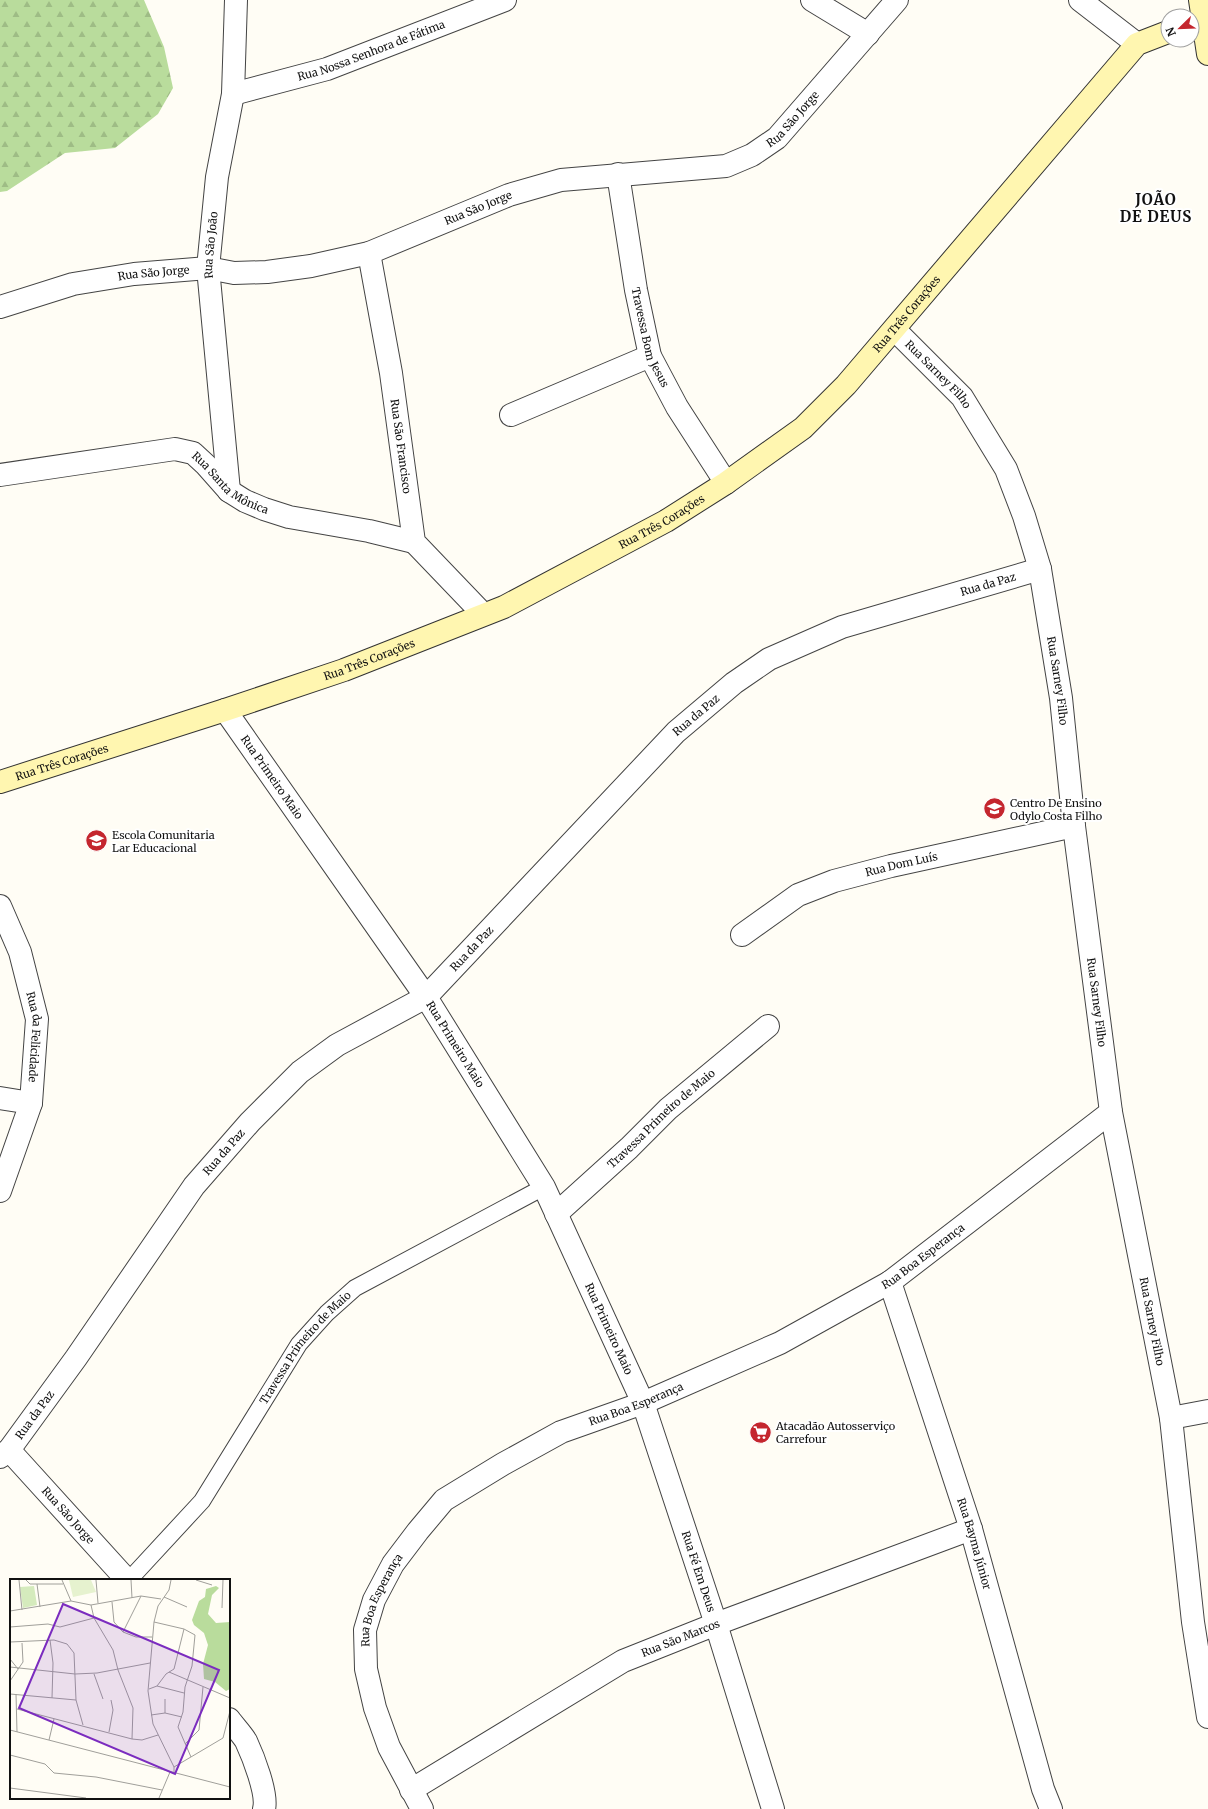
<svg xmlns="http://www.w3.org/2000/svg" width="1208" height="1809" font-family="Merriweather,serif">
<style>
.forest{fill:url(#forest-firs)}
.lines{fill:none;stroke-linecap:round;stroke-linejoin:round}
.lane-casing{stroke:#444;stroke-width:18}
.street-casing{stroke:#444;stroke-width:24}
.secondary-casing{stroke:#333;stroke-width:24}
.lane{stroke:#fff;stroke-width:16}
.street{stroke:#fff;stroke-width:22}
.secondary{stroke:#fff6b0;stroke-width:22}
.labels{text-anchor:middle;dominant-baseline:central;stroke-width:4;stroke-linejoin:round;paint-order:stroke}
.street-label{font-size:11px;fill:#111;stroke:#fff}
.poi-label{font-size:11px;fill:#111;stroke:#fff;text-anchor:start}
.district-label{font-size:15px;font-weight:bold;letter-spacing:1px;fill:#111;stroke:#fff}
.inset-road{fill:none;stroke:#a09f9a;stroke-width:1}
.view{fill:#7b2cbf;fill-opacity:0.15;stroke:#7b2cbf;stroke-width:2}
.inset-edge{fill:none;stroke:#111;stroke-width:2}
</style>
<defs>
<pattern id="forest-firs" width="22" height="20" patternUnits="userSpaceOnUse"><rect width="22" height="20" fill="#b9dc9c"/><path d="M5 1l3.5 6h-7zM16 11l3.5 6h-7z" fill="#9ebc85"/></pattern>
</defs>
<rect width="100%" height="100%" fill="#fffdf5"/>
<!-- forest -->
<path class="forest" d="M0,0H144L164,47L173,88L158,114L115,148L65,153L7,191L0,192Z"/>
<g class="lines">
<defs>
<g id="lane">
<path id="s1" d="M129,1580L202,1501L299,1344L327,1313L355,1288L544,1187"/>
</g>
<g id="street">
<path d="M812,0L868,34"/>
<path d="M1080,0L1137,44"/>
<path id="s2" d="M233,94L327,69L505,0"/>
<path id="s3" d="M618,174L636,290L650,356L677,407L726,483"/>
<path id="s4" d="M369,253L391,373L414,542L483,614"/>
<path id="s5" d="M0,307L73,284L134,274L208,268L234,273L267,272L311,266L369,253L509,195L561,180L726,166L752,155L777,138L897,0"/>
<path id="s6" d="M895,330L962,397L1006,469L1024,516L1040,569L1061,698L1074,826L1111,1112L1171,1418L1193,1622L1208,1717"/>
<path d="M511,415L650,356"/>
<path id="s7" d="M0,475L175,449L193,453L206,465L229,491L245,501L264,509L289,517L369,531L414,542"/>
<path id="s8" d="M229,491L208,268L217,177L233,94L236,0"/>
<path id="s9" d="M225,710L426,997L544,1187L643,1403L716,1624L773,1809"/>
<path id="s10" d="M0,906L20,952L37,1019L31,1103L0,1191"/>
<path id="s11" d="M742,935L798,895L834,881L891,866L1074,826"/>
<path d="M0,1098L31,1103"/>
<path id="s12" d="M556,1214L629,1148L668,1109L768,1026"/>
<path id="s13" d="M890,1282L971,1529L1043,1789L1051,1809"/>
<path d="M1171,1418L1208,1411"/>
<path id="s14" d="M9,1450L127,1580"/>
<path id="s15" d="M0,1457L9,1450L76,1358L194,1186L250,1122L300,1072L337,1045L426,997L676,732L734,683L769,659L842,627L1040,569"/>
<path d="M229,1719C234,1726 241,1733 246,1741C253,1756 268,1794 264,1809"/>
<path id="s16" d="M411,1790L623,1661L716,1624L971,1529"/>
<path id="s17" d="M422,1809L389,1747L375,1708L366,1669L365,1630L374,1600L393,1564L418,1531L444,1500L503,1464L561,1432L643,1403L780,1343L890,1282L1111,1112"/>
</g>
<g id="secondary">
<path d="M1200,0L1208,54"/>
<path id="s18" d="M0,782L225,710L344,670L504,607L666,521L726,483L803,428L846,385L1137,44L1168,32"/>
</g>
</defs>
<!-- lane casing -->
<use href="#lane" class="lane-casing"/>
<!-- street casing -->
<use href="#street" class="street-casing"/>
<!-- secondary casing -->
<use href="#secondary" class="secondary-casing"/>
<!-- lane -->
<use href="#lane" class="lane"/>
<!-- street -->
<use href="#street" class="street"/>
<!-- secondary -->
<use href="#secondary" class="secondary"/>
</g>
<!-- icons -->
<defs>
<symbol id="school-disc" viewBox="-11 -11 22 22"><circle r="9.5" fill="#c4262e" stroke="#fff"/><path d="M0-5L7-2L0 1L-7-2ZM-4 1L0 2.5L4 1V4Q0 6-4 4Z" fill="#fff"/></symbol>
<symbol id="supermarket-disc" viewBox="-11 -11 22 22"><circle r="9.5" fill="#c4262e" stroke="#fff"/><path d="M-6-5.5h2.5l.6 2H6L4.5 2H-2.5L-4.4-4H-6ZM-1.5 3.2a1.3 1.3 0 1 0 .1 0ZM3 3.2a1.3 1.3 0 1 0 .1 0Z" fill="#fff"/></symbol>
</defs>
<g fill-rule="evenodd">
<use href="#school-disc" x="982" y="796" width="25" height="25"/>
<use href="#school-disc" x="84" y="828" width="25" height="25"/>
<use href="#supermarket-disc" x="748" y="1420" width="25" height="25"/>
</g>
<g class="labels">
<!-- street labels -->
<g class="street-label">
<text stroke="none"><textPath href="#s2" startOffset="145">Rua Nossa Senhora de Fátima</textPath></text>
<text stroke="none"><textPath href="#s5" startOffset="830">Rua São Jorge</textPath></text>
<text stroke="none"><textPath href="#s5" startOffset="494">Rua São Jorge</textPath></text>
<text stroke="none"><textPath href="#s8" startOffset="247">Rua São João</textPath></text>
<text stroke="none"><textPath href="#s5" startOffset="158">Rua São Jorge</textPath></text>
<text stroke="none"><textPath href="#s18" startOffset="1037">Rua Três Corações</textPath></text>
<text stroke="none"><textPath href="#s3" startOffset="167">Travessa Bom Jesus</textPath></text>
<text stroke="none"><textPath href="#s6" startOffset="62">Rua Sarney Filho</textPath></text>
<text stroke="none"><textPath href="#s4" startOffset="196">Rua São Francisco</textPath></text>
<text stroke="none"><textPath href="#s7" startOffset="244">Rua Santa Mônica</textPath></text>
<text stroke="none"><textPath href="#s18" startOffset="713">Rua Três Corações</textPath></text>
<text stroke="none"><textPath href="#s15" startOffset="1351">Rua da Paz</textPath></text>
<text stroke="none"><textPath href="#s18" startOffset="389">Rua Três Corações</textPath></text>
<text stroke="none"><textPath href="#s6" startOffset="398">Rua Sarney Filho</textPath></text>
<text stroke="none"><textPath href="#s15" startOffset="1027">Rua da Paz</textPath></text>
<text stroke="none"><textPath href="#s18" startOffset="65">Rua Três Corações</textPath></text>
<text stroke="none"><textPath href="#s9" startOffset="82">Rua Primeiro Maio</textPath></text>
<text stroke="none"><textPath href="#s11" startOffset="177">Rua Dom Luís</textPath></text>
<text stroke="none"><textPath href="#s15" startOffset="703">Rua da Paz</textPath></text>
<text stroke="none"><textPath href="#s6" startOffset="722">Rua Sarney Filho</textPath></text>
<text stroke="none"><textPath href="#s10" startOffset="137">Rua da Felicidade</textPath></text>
<text stroke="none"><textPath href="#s9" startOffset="406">Rua Primeiro Maio</textPath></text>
<text stroke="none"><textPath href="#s12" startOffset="142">Travessa Primeiro de Maio</textPath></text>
<text stroke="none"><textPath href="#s15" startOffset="379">Rua da Paz</textPath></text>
<text stroke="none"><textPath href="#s17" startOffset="884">Rua Boa Esperança</textPath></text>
<text stroke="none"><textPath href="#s6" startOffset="1046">Rua Sarney Filho</textPath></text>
<text stroke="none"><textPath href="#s9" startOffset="730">Rua Primeiro Maio</textPath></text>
<text stroke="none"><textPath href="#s1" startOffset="293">Travessa Primeiro de Maio</textPath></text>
<text stroke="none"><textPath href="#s17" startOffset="560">Rua Boa Esperança</textPath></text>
<text stroke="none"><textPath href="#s15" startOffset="55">Rua da Paz</textPath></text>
<text stroke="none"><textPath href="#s14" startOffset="88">Rua São Jorge</textPath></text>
<text stroke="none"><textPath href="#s13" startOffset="275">Rua Bayma Júnior</textPath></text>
<text stroke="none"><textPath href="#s9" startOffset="989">Rua Fé Em Deus</textPath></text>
<text stroke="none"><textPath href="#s17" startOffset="224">Rua Boa Esperança</textPath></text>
<text stroke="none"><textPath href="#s16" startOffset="310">Rua São Marcos</textPath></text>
</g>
<!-- poi labels -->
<g class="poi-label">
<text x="1010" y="803">Centro De Ensino<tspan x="1010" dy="13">Odylo Costa Filho</tspan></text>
<text x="112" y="835">Escola Comunitaria<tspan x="112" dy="13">Lar Educacional</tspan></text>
<text x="776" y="1426">Atacadão Autosserviço<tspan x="776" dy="13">Carrefour</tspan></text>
</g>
<!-- district labels -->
<g class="district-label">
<text x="1156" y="199">JOÃO<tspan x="1156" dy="17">DE DEUS</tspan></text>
</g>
</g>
<!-- overview -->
<g transform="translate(10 1579)">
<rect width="220" height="220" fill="#fffdf5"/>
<path d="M206,7L209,9L202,16L198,35L206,44L220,43V110L216,112L205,103L194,100L193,85L198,66L194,54L184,46L182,41L189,22L195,18L196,10Z" fill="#b9dc9c"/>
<path d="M24,7L27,26L13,29L10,8Z" fill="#d5ebbd"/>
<path d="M59,1H81L86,13L63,18Z" fill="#e6f2cf"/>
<path class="inset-road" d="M9,1L12,31M16,1L20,5H53M52,1L61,22M86,1L88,24M121,1L122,19M161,1L159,11L148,27L144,43L138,112L143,145L164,188V194M186,1L202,6M27,5L30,28M154,18L177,28M61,22L81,26L131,17L151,20M102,23L104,43L113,53L126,58H142M81,26L84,39L103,71L108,91L123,129L122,160M212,29L213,1M0,32L61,22M144,43L174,50L185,56L182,87L175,108L173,133L168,148L181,178M0,48L38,45L50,48L84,39M113,53L131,17M40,61L43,84L42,119M0,63L44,61L57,65L64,74L66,121L73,146M0,80L8,90M0,88L65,95L87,94L140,84M159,93L220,119M84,95L93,120M0,102L13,83L12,64M147,107L156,95L164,90L174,50M139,110L147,107L174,114M0,115L66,121M6,115L7,153M155,120V134M7,130L122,160L132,161L148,156M141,136L155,134L172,138M0,151L220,208M99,153L103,131L101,121M213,159L220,132M39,161L44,140M175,165L189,151L193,108M0,176L35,185L44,194L86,198L152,211M164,188L213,159M0,209L76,219M149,219L160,193"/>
<path class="view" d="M53,25L209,91L165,195L9,129Z"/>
<rect width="220" height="220" class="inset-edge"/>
</g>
<!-- north arrow -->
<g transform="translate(1180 28) rotate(247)"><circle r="19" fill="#ffffff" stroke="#a0a0a0"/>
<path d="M0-3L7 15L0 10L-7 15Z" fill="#c4262e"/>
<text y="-6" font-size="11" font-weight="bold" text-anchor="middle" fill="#111111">N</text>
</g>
</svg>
